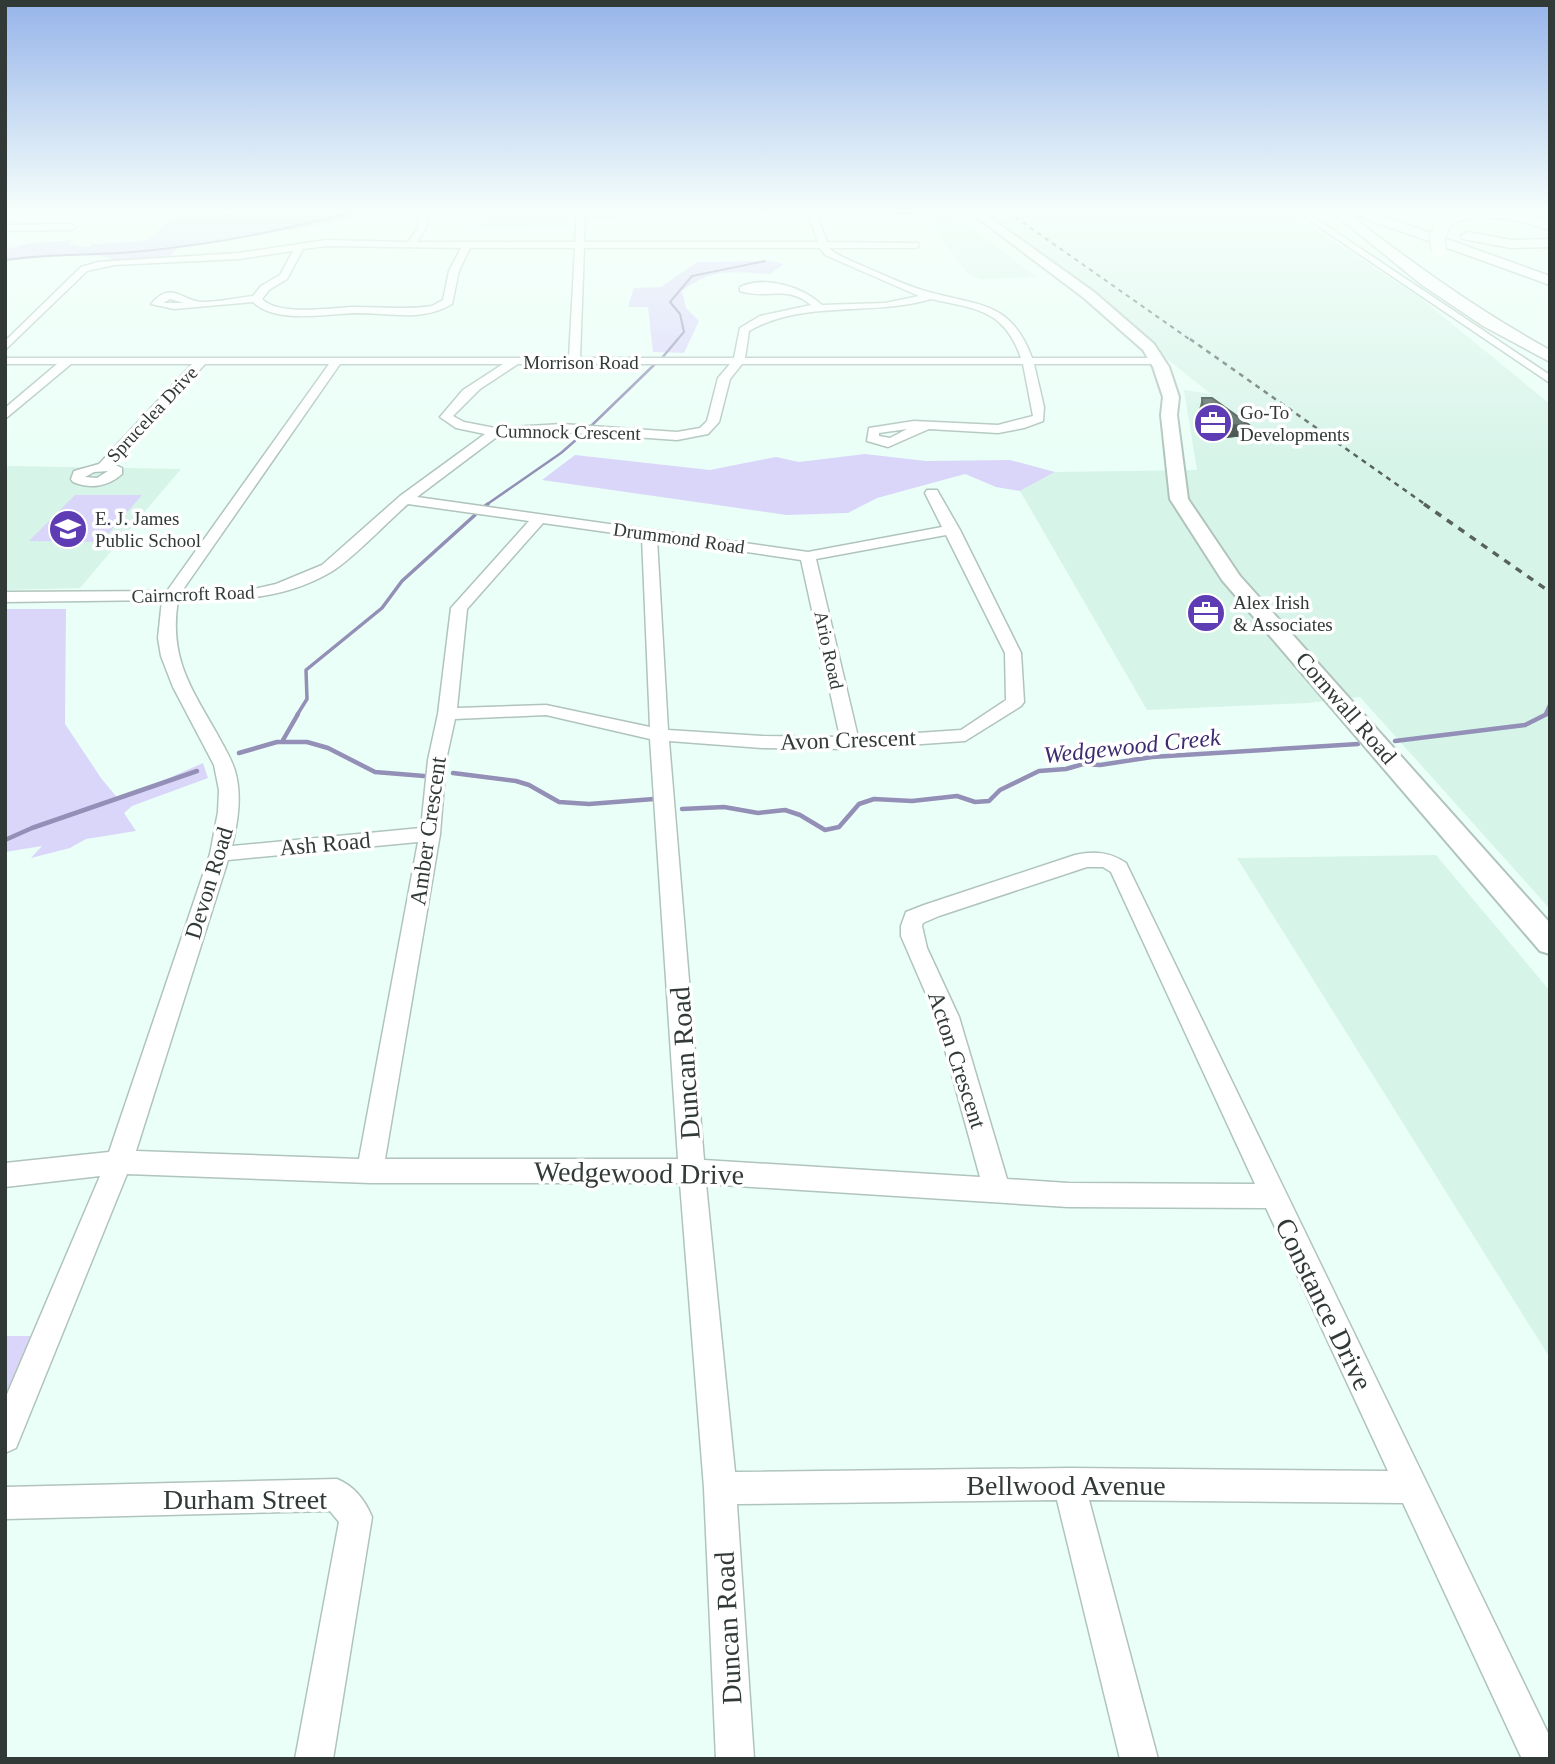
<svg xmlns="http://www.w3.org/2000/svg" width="1555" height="1764" font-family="Georgia,serif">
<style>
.built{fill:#d7f4e9}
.green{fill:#dad6fa}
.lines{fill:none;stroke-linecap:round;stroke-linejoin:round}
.stream-far3{stroke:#938fb7;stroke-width:2}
.stream-far2{stroke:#938fb7;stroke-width:2.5}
.stream-far1{stroke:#938fb7;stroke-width:3.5}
.stream{stroke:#938fb7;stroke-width:4.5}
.minor-casing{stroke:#b0c4bc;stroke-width:3}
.major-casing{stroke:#b0c4bc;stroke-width:4}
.highway-casing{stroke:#b0c4bc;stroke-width:3}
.minor{fill:#fff;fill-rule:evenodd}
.major{fill:#fff;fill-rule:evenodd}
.highway{fill:#fff;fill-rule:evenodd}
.rail-far2{stroke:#57625e;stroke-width:2;stroke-dasharray:4.5 4.5;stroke-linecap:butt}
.rail-far1{stroke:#57625e;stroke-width:2.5;stroke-dasharray:5 5;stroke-linecap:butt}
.rail{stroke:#57625e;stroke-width:3.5;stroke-dasharray:7 7;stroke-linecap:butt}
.highway-bridge-casing{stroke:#b0c4bc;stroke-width:17;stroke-linecap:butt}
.highway-bridge{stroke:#fff;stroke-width:15}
.wall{fill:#475751}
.shaded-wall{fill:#3a4742}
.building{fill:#53655e;stroke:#3a4742;stroke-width:2}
.labels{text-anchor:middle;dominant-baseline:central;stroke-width:7;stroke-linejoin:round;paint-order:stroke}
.far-street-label{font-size:19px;fill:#323a37;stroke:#fff}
.far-poi-label{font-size:19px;fill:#323a37;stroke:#fff;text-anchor:start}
.street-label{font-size:23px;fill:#323a37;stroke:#fff}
.water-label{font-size:24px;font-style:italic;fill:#3c2b6f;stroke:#fff}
.near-street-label{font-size:28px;fill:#323a37;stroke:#fff}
</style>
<rect width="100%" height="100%" fill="#eafff7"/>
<!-- built -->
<g class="built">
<path d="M483,212H570L569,228L475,229Z"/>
<path d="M934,212H952L1036,277L980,279L966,272L925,216L935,215Z"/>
<path d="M983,212H1289L1418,296L1550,404V909L1360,697L1307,703L1147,710L1020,491L1055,472L1197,470L1184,390L1211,394Z"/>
<path d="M9,466L181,469L80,588L5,590V470Z"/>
<path d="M1436,855L1550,991V1358L1237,858Z"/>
</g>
<!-- green -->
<g class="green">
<path d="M262,212H374L331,223L177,248L167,260H112C90,246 32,258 5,262V250L29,243L74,240L69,244L89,247L92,244L149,240L172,217Z"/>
<path d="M771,261L784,264L770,274C734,272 712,267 682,291L686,308L699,321L684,353L653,352L648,307H628L634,288L661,287L697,262Z"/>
<path d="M865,454L926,461L1010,460L1055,472L1020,491L996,487L965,474L877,498L848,513L787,515L542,480L575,455L710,470L776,457L799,462Z"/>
<path d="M75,495H142L101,542L29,541Z"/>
<path d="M5,609H66L65,724L101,778L119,800L203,763L208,778L132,806L124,813L136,831L86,839L70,848L31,858L42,846L5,852Z"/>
<path d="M5,1336H33L5,1396Z"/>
</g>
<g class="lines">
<!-- stream-far3 -->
<g class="stream-far3">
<path d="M5,260C51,253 98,256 144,251C214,244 283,231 350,212"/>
<path d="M676,341L684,332L680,314L670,302L692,276L765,261"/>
</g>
<!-- stream-far2 -->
<g class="stream-far2">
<path d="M661,359L678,339"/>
<path d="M591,426L655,364"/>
<path d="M486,505L561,453L585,432"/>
</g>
<!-- stream-far1 -->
<g class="stream-far1">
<path d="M484,507L488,504"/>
<path d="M297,715L307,699L306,670L382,608L402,581L475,515"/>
<path d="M1545,715L1550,704"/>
</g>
<!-- stream -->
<g class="stream">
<path d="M283,740L298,714"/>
<path d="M1395,741L1525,725L1547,714"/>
<path d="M239,753L277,742H307L328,748L375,772L424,776"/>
<path d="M453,773L516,781L529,785L559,802L589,804L654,799"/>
<path d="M682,809L724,807L758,813L785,810L800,815L825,830L839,827L859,804L874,799L912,801L957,796L975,802L989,801L1000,790L1039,771L1066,769L1083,764L1100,765L1152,757L1358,744"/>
<path d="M5,840L32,828L197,771"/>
</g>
<defs>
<g id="minor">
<path d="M207,212H216L210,216Z"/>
<path d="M577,212H710L706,215L585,216L584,242H818L808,212H816L827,242L918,243V247L915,248H829C837,256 852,261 863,266C884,275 906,286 929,292C979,306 1011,301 1032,358H1158L1164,361L1158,364H1034L1044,407L1043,421L1024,428L998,433L929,429L888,447L867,441L869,428L914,421L998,425L1033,416L1023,364H742L730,379L719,422L708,434L677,440L562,432L498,436L417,497L808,552L942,527L925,493L927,490H937L960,530L1021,653L1024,702L1021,706L965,741L850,749L762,748L669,741L704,1160L980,1177L936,1017L901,936V926L906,912L924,905L1075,855C1094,851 1110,852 1126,863L1550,1737V1759H1522L1403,1503L1089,1500L1158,1759H1120L1057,1500L737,1504L754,1759H716L704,1488L680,1183H370L127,1174L16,1448L5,1453V1399L100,1176L5,1187V1163L109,1152L210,854L218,812L219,790L214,765L173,687L161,656L158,638L162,600L5,602V592L167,591L329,364H205L113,464L122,468V474C108,487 90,489 73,482L71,479L74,471L99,464L192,364H71L5,419V408L57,364H5V358H569L575,248H470L459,271L452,304C440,311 429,314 415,315C395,316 375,313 355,313C327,314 275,324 253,302L174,309L151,304C172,280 181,301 202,302C219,302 236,298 253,296L261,286L280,275L293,251L239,259L114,265L87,271L5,350V341L81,267L98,262L239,253L326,240L408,242L417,230L420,216L424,213L428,216L425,230L417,242H575ZM326,246L461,248L449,271L443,300L432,306C407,310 382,307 356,307C331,307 280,317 262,299L269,290L287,279L303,249ZM584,248H820L825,255L919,296L885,303L822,305C803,287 765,275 740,287V291C767,300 786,284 811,305L760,316L740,328L734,358H580ZM170,299L184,303H163ZM931,299C976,309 1004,309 1021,358H745L749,331C804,299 871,317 931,299ZM340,364H503L463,390L440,417L456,428L485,434L400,496L322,565L276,584L250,590L182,591ZM518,364H730L718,378L707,421L700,428L677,432L562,424L495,428L464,422L453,416L480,389ZM907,429L890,438L879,436V433ZM108,471L97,478L85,477L94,472ZM408,504L529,521L451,608L438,714L428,760L421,828L232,846C238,821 242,795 235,771C231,757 222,744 216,732C189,685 169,656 178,600C234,600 281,601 331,572C353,559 387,522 408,504ZM543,523L642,537L650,727L546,705L457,708L467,609ZM946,535L1005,653L1006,700L961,730L858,737L816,559ZM657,539L801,560L840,737L762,736L668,730ZM546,715L650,739L678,1159H385L440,834L446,760L455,719ZM418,842L359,1159L136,1151L228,860ZM1087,867H1103L1111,872L1255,1184L1068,1183L1007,1179L959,1017L927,948L922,926L923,923L939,916ZM706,1184L1068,1207L1266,1208L1388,1471L1069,1468L735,1472Z"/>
<path d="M1297,212H1306L1550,375V383Z"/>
<path d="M1540,212H1550V217Z"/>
<path d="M5,225L71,224L75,227L71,230L5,231Z"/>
<path d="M337,1479C354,1486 365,1500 372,1517L333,1759H295L339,1522L330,1511L5,1519V1487Z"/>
</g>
<path id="major" d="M970,212H982L1094,292L1154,344L1169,367L1179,397L1177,415L1188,499L1240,576L1550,923V954L1540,951L1222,580L1170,499L1161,415L1163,397L1153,367L1143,350L1084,298Z"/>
<g id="highway">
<path d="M1332,212H1346C1414,264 1474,308 1550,350V362L1483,326L1422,285Z"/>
<path d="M1355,212H1372L1550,276V285L1356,215Z"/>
<path d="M1462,212C1493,212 1520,211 1550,221V230L1511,219L1481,217L1459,221L1443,228L1436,224L1450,215Z"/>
<path d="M1468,232L1511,240L1550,239V247L1511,248L1463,239L1461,236Z"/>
</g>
</defs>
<!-- minor casing -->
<use href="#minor" class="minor-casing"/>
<!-- major casing -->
<use href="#major" class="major-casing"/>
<!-- highway casing -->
<use href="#highway" class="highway-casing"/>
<!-- minor -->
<use href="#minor" class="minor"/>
<!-- major -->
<use href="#major" class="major"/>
<!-- highway -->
<use href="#highway" class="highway"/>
<!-- rail-far2 -->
<path class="rail-far2" d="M1008,212L1192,341"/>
<!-- rail-far1 -->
<path class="rail-far1" d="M1190,339L1426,505"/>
<!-- rail -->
<path class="rail" d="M1424,504L1550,592"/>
<defs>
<path id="highway-bridge" d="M1439,250L1437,238L1443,224"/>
</defs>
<!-- highway-bridge casing -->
<use href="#highway-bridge" class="highway-bridge-casing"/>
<!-- highway-bridge -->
<use href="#highway-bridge" class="highway-bridge"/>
</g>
<!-- wall -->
<g class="wall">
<path d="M896,212H930L929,213L897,215Z"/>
<path d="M1202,398L1248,424L1245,436L1225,438L1201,434L1199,410Z"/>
</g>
<!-- shaded-wall -->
<path class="shaded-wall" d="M1248,424L1245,436L1225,438L1229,426Z"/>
<!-- building -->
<path class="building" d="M1202,398H1212L1248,424L1229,426L1204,422Z"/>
<!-- sky -->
<linearGradient id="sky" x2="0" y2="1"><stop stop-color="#96b4ea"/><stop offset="0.46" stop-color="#f6fffb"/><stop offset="1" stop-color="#f6fffb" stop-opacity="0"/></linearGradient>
<rect width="1555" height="459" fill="url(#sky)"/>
<!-- icons -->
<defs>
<symbol id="office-disc" viewBox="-11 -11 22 22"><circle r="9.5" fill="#5e3cb4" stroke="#fff"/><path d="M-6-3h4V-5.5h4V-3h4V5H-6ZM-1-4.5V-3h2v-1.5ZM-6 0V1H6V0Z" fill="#fff"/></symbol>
<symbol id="school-disc" viewBox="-11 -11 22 22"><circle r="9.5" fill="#5e3cb4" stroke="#fff"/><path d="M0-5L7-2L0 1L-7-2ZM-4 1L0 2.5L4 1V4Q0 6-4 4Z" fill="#fff"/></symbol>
</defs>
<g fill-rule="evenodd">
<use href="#office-disc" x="1191" y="401" width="44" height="44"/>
<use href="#school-disc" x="46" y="507" width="44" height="44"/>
<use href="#office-disc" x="1184" y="591" width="44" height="44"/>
</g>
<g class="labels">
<!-- far-street labels -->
<g class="far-street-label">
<text x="581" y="362">Morrison Road</text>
<text transform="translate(152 414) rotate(-47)">Sprucelea Drive</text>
<text transform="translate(568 432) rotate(1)">Cumnock Crescent</text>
<text transform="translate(679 538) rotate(8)">Drummond Road</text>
<text transform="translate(193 594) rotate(-2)">Cairncroft Road</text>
<text transform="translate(829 650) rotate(78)">Ario Road</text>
</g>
<!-- far-poi labels -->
<g class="far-poi-label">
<text x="1240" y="412">Go-To<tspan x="1240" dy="22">Developments</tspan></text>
<text x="95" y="518">E. J. James<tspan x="95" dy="22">Public School</tspan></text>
<text x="1233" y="602">Alex Irish<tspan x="1233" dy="22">&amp; Associates</tspan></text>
</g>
<!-- street labels -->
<g class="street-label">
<text transform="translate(1346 708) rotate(49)">Cornwall Road</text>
<text transform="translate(848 740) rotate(-2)">Avon Crescent</text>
<text transform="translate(428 831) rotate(-82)">Amber Crescent</text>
<text transform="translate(325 844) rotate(-5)">Ash Road</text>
<text transform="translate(209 883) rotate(-73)">Devon Road</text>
<text transform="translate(957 1060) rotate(72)">Acton Crescent</text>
</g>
<!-- water labels -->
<g class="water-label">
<text transform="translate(1132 746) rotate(-6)">Wedgewood Creek</text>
</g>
<!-- near-street labels -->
<g class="near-street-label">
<text transform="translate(685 1063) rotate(-94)">Duncan Road</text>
<text transform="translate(639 1173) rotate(1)">Wedgewood Drive</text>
<text transform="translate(1324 1304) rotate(64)">Constance Drive</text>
<text x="1066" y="1485">Bellwood Avenue</text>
<text x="245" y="1499">Durham Street</text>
<text transform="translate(728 1628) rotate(-93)">Duncan Road</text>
</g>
</g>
<!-- border -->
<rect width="1555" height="1764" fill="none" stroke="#323a37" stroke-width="14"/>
</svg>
